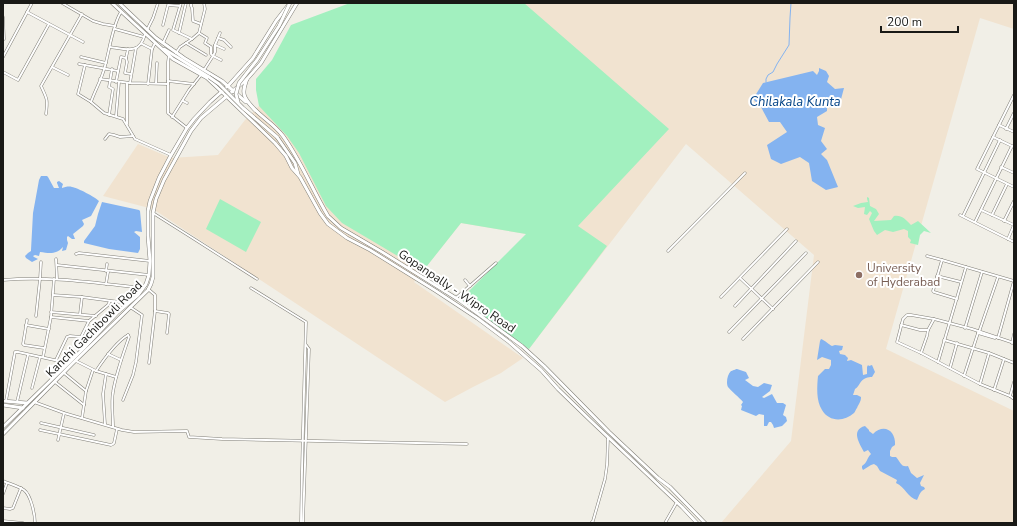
<svg xmlns="http://www.w3.org/2000/svg" width="1017" height="526" font-family="'Nunito Sans',sans-serif">
<style>
.education{fill:#f1e3d0}
.green{fill:#a2f0bf}
.water{fill:#84b3f0}
.lines{fill:none;stroke-linecap:round;stroke-linejoin:round}
.stream{stroke:#84b3f0;stroke-width:1}
.street-casing{stroke:#817f78;stroke-width:3}
.secondary-casing{stroke:#817f78;stroke-width:4}
.street{stroke:#fff;stroke-width:2}
.secondary{stroke:#fff;stroke-width:3}
.secondary-bridge-casing{stroke:#817f78;stroke-width:4;stroke-linecap:butt}
.secondary-bridge{stroke:#fff;stroke-width:3}
.education-dot{fill:#8d6e63;stroke:#fff;stroke-width:1.5}
.labels{text-anchor:middle;dominant-baseline:central;stroke-width:4;stroke-linejoin:round;paint-order:stroke}
.education-label{font-size:12px;fill:#785e54;stroke:#fff;text-anchor:start}
.street-label{font-size:12px;fill:#191916;stroke:#fff}
.water-label{font-size:13px;font-style:italic;fill:#044487;stroke:#fff}
</style>
<rect width="100%" height="100%" fill="#f1efe7"/>
<!-- education -->
<path class="education" d="M361,3H1014V29L980,18L886,349L1014,411V523H721L791,441L814,255L686,144L529,349L526,234L461,223L414,282L523,358L501,373L473,387L445,402L153,209L103,196L138,144L171,158L218,155L245,120Z"/>
<!-- green -->
<g class="green">
<path d="M350,3H524L669,129L578,226L607,246L529,349L460,300L526,234L461,223L423,271L342,223L326,206L299,153L287,136L259,106L256,90V79L272,60L291,25Z"/>
<path d="M867,197L869,198L870,206L876,209L879,214L874,221L891,220L894,216C902,215 905,219 911,225L918,221L931,233L924,231L920,235L918,245L910,243L911,240L908,237V231L904,229L893,232L885,230L877,235L874,231L869,219L872,213L870,211L867,215L864,214L865,207L858,208L853,206L861,203L868,202L867,199Z"/>
<path d="M220,199L261,222L246,252L206,229Z"/>
</g>
<!-- water -->
<g class="water">
<path d="M819,68L826,71L829,76L827,82L835,89L844,88L840,103L821,97L820,103L827,107V111L817,117L818,125L825,128L821,141L827,149L821,154L827,160L838,187L826,190L812,181L809,163L800,157L781,164L771,159L767,145L787,132L780,122H769L761,107L753,99L763,83L813,71L817,75L819,71Z"/>
<path d="M41,176H47L48,177L54,188H59L57,183V182L59,181L63,184L62,187V188C65,187 69,186 72,187C78,188 95,197 99,201L91,216L82,220L84,224L83,226L73,234L75,239H72L68,236L67,237V240L68,243L66,250L62,251L63,247C56,255 49,253 40,252L39,256L35,255L33,256L34,257L38,259L32,262L26,258L25,256L28,253L31,251V250L33,213L39,180Z"/>
<path d="M102,202L139,210L140,211L142,232L136,231L134,232L140,237V249L138,253L109,249L84,243V241L95,226L98,214Z"/>
<path d="M821,339C826,341 828,344 832,346L835,345L843,346L842,350L839,351L840,354L845,355L848,358L847,361L851,360L862,365L863,375L867,374V367L868,365L869,366L872,365L875,372L872,377C870,377 868,377 866,378C860,380 859,387 855,389L853,395H857L861,397C861,402 859,403 857,408C856,409 855,412 854,413C844,422 829,422 822,410C816,401 817,386 818,376L825,369H829L831,365V360L822,357L817,360L820,341Z"/>
<path d="M737,369L746,372L749,378L745,380L753,386L758,387L764,383L772,385L770,391L762,397L764,398L772,394L777,403H783L786,405L783,415L786,417L787,421L782,426L774,428L773,425L771,422H769L767,426H764V415L759,414L756,416L741,410L742,406L741,405L743,402C740,398 730,390 728,387C726,383 727,375 731,371C732,371 736,369 737,369Z"/>
<path d="M865,426L869,430V431L873,434C884,423 896,431 895,445L892,447L890,451V456L892,457H896C900,461 901,468 908,466L911,473L917,478L924,475L920,483L921,486L924,487L925,489C920,491 919,496 917,500C908,498 905,487 896,483L897,480L880,471L877,466L874,464L871,465L863,470L862,468V466C868,462 866,459 871,454L868,450L864,452C860,444 850,430 865,426Z"/>
</g>
<g class="lines">
<!-- stream -->
<path class="stream" d="M766,82V79L768,75L773,72L777,64L789,45L790,18L791,3"/>
<defs>
<g id="street">
<path d="M62,3L93,21L103,24L115,26"/>
<path d="M181,3L173,30L192,39"/>
<path d="M191,3V6L192,8L193,21L201,24"/>
<path d="M27,12L83,42"/>
<path d="M121,12C113,23 109,52 105,66C102,79 95,90 91,102L104,113L123,119L135,139L171,155"/>
<path d="M3,17L4,39H3"/>
<path d="M163,25L168,5L180,6"/>
<path d="M115,29L144,37"/>
<path d="M147,30L153,18L158,3"/>
<path d="M179,33L186,3"/>
<path d="M199,33L207,38L205,43L211,47V54L213,56L221,60"/>
<path d="M218,38L224,40L231,47"/>
<path d="M163,43L169,30"/>
<path d="M186,43L206,55"/>
<path d="M142,44L152,49"/>
<path d="M215,45L224,49"/>
<path d="M110,47C126,49 140,55 145,34"/>
<path d="M176,53L180,47L192,39L199,33L205,9L204,3"/>
<path d="M169,55L168,62V113L187,128"/>
<path d="M3,57L32,3"/>
<path d="M81,57L106,63"/>
<path d="M126,58L128,49"/>
<path d="M79,64L118,71"/>
<path d="M85,65L78,94L91,102"/>
<path d="M52,67L68,75"/>
<path d="M204,70L213,56L215,52V45L220,33"/>
<path d="M3,72L18,80L49,24"/>
<path d="M100,79L130,83L168,84"/>
<path d="M110,81L112,69"/>
<path d="M168,81L194,84"/>
<path d="M116,82L121,57L126,58L127,62L125,73L131,74"/>
<path d="M130,83L136,48"/>
<path d="M156,83L157,63"/>
<path d="M148,84L152,49L155,43"/>
<path d="M1014,95L977,169L1014,187"/>
<path d="M183,101L187,103"/>
<path d="M46,114C48,99 47,99 41,86L82,14"/>
<path d="M109,115L113,89L109,87L110,81"/>
<path d="M116,116L119,82"/>
<path d="M172,117L189,90L201,75"/>
<path d="M127,124V83"/>
<path d="M999,125L1014,132"/>
<path d="M1006,129L1014,113"/>
<path d="M993,137L1014,147"/>
<path d="M105,139L109,134L114,135L120,137L133,136"/>
<path d="M1001,167L1014,173"/>
<path d="M981,210L1014,225"/>
<path d="M153,213L191,237L257,279"/>
<path d="M960,215L1014,242"/>
<path d="M992,215L1007,184"/>
<path d="M963,216L1000,140"/>
<path d="M1004,221L1014,201"/>
<path d="M975,222L1012,146"/>
<path d="M1008,239L1014,225"/>
<path d="M668,251L745,173"/>
<path d="M76,254L79,253L150,261"/>
<path d="M927,256L942,260"/>
<path d="M56,259L57,279"/>
<path d="M57,265L149,275"/>
<path d="M106,271L107,264"/>
<path d="M937,276L961,282"/>
<path d="M740,278L773,309"/>
<path d="M3,280C50,276 96,283 143,288"/>
<path d="M465,280L470,286"/>
<path d="M106,284L108,272"/>
<path d="M251,288L306,322C304,389 302,456 301,523"/>
<path d="M148,289L155,295V311L149,363"/>
<path d="M53,295L82,297L127,303"/>
<path d="M721,297L787,229"/>
<path d="M456,298L496,263"/>
<path d="M957,299L934,292L933,291L942,260L1014,281"/>
<path d="M735,306L796,241"/>
<path d="M155,311L168,313L169,314L167,333"/>
<path d="M51,312L96,316"/>
<path d="M80,314L82,297"/>
<path d="M36,316L40,279L41,262"/>
<path d="M51,317L89,321"/>
<path d="M27,320L23,344L24,345L44,348"/>
<path d="M26,325L49,329"/>
<path d="M901,325L920,330H928"/>
<path d="M965,328L982,272"/>
<path d="M729,332L806,253"/>
<path d="M979,332L998,277"/>
<path d="M978,333L995,338"/>
<path d="M998,338L1014,281"/>
<path d="M743,339L818,262"/>
<path d="M944,340L989,353L1014,363"/>
<path d="M1012,343L1014,334"/>
<path d="M1014,343L972,329L934,319L911,315H907L903,319L897,342L921,353L980,384L1010,396L1014,399"/>
<path d="M921,353L927,336L928,330L934,319"/>
<path d="M108,354L121,360"/>
<path d="M43,357L51,317L54,279"/>
<path d="M56,360L67,337L70,336L81,337L89,321L108,305L110,301"/>
<path d="M76,361L96,371L116,377"/>
<path d="M938,362L966,267"/>
<path d="M950,368L957,343"/>
<path d="M96,371C104,359 116,342 128,335"/>
<path d="M64,373L86,391L82,418"/>
<path d="M964,376L978,333"/>
<path d="M55,382L84,405"/>
<path d="M980,384L989,353"/>
<path d="M32,388L40,357"/>
<path d="M994,390L1004,359"/>
<path d="M86,391L93,370"/>
<path d="M1010,396L1014,382"/>
<path d="M123,400L133,375L136,362L142,315L130,307"/>
<path d="M6,401L15,352H18L68,363"/>
<path d="M17,402L28,355"/>
<path d="M34,402L64,413L122,430L134,432L187,431L189,437L222,439L467,444"/>
<path d="M41,423L94,435"/>
<path d="M105,424L103,394L106,374"/>
<path d="M113,427C113,415 111,403 113,392C116,373 123,355 129,337L128,335"/>
<path d="M40,430L111,445L113,444L114,443L117,429"/>
<path d="M58,440L64,413"/>
<path d="M3,481C10,484 18,486 24,490C31,495 35,515 35,523"/>
<path d="M3,494L7,483"/>
<path d="M3,508L10,509L13,508L21,488"/>
<path d="M3,521L23,523"/>
<path d="M303,523L309,349L306,345"/>
<path d="M591,523L593,521L605,479L607,465L608,438"/>
<path d="M665,523L677,502"/>
</g>
<g id="secondary">
<path d="M112,3L173,59L207,78L222,92L275,143L286,156L292,168L300,177L320,213L328,224L347,238L370,250L436,291L477,318L509,342L541,370L558,389L591,421L682,507L697,523"/>
<path d="M119,3L156,38L184,58L222,81L246,102"/>
<path d="M164,49L209,77"/>
<path d="M247,79C245,85 242,91 245,97C253,113 272,121 283,136C301,161 312,189 328,216L341,228L382,252L459,300L522,346L544,366L609,432L658,478L670,487L705,523"/>
<path d="M277,137L295,163L298,174"/>
<path d="M3,401L27,403"/>
<path d="M3,405L23,408"/>
<path d="M3,427L84,348L118,312L138,295L146,284L149,275L150,261L148,236V211L150,201L159,178L170,157L187,128L194,119L210,102L228,86L253,58L276,21L290,3"/>
<path d="M3,434L72,364L148,290L151,284L153,277V213L156,199L164,180L191,131L201,118L247,79L261,63L297,3"/>
</g>
</defs>
<!-- street casing -->
<use href="#street" class="street-casing"/>
<!-- secondary casing -->
<use href="#secondary" class="secondary-casing"/>
<!-- street -->
<use href="#street" class="street"/>
<!-- secondary -->
<use href="#secondary" class="secondary"/>
<defs>
<g id="secondary-bridge">
<path d="M209,77L219,84L243,108L277,137"/>
<path d="M238,102L236,94L239,83L257,60L279,26L289,5"/>
</g>
</defs>
<!-- secondary-bridge casing -->
<use href="#secondary-bridge" class="secondary-bridge-casing"/>
<!-- secondary-bridge -->
<use href="#secondary-bridge" class="secondary-bridge"/>
</g>
<!-- markers -->
<circle class="education-dot" cx="859" cy="275" r="4"/>
<g class="labels">
<!-- education labels -->
<g class="education-label">
<text x="867" y="268">University<tspan x="867" dy="14">of Hyderabad</tspan></text>
</g>
<!-- street labels -->
<g class="street-label">
<text transform="translate(457 291) rotate(34)">Gopanpally - Wipro Road</text>
<text transform="translate(94 329) rotate(-45)">Kanchi Gachibowli Road</text>
</g>
<!-- water labels -->
<g class="water-label">
<text x="795" y="102">Chilakala Kunta</text>
</g>
</g>
<!-- border -->
<rect width="1017" height="526" fill="none" stroke="#191916" stroke-width="8"/>
<!-- scale -->
<path d="M881 26v6h77v-6" fill="none" stroke="#191916" stroke-width="2"/>
<text x="887" y="26" font-size="12" fill="#191916" stroke="#ffffff" stroke-width="3" paint-order="stroke">200 m</text>
</svg>
